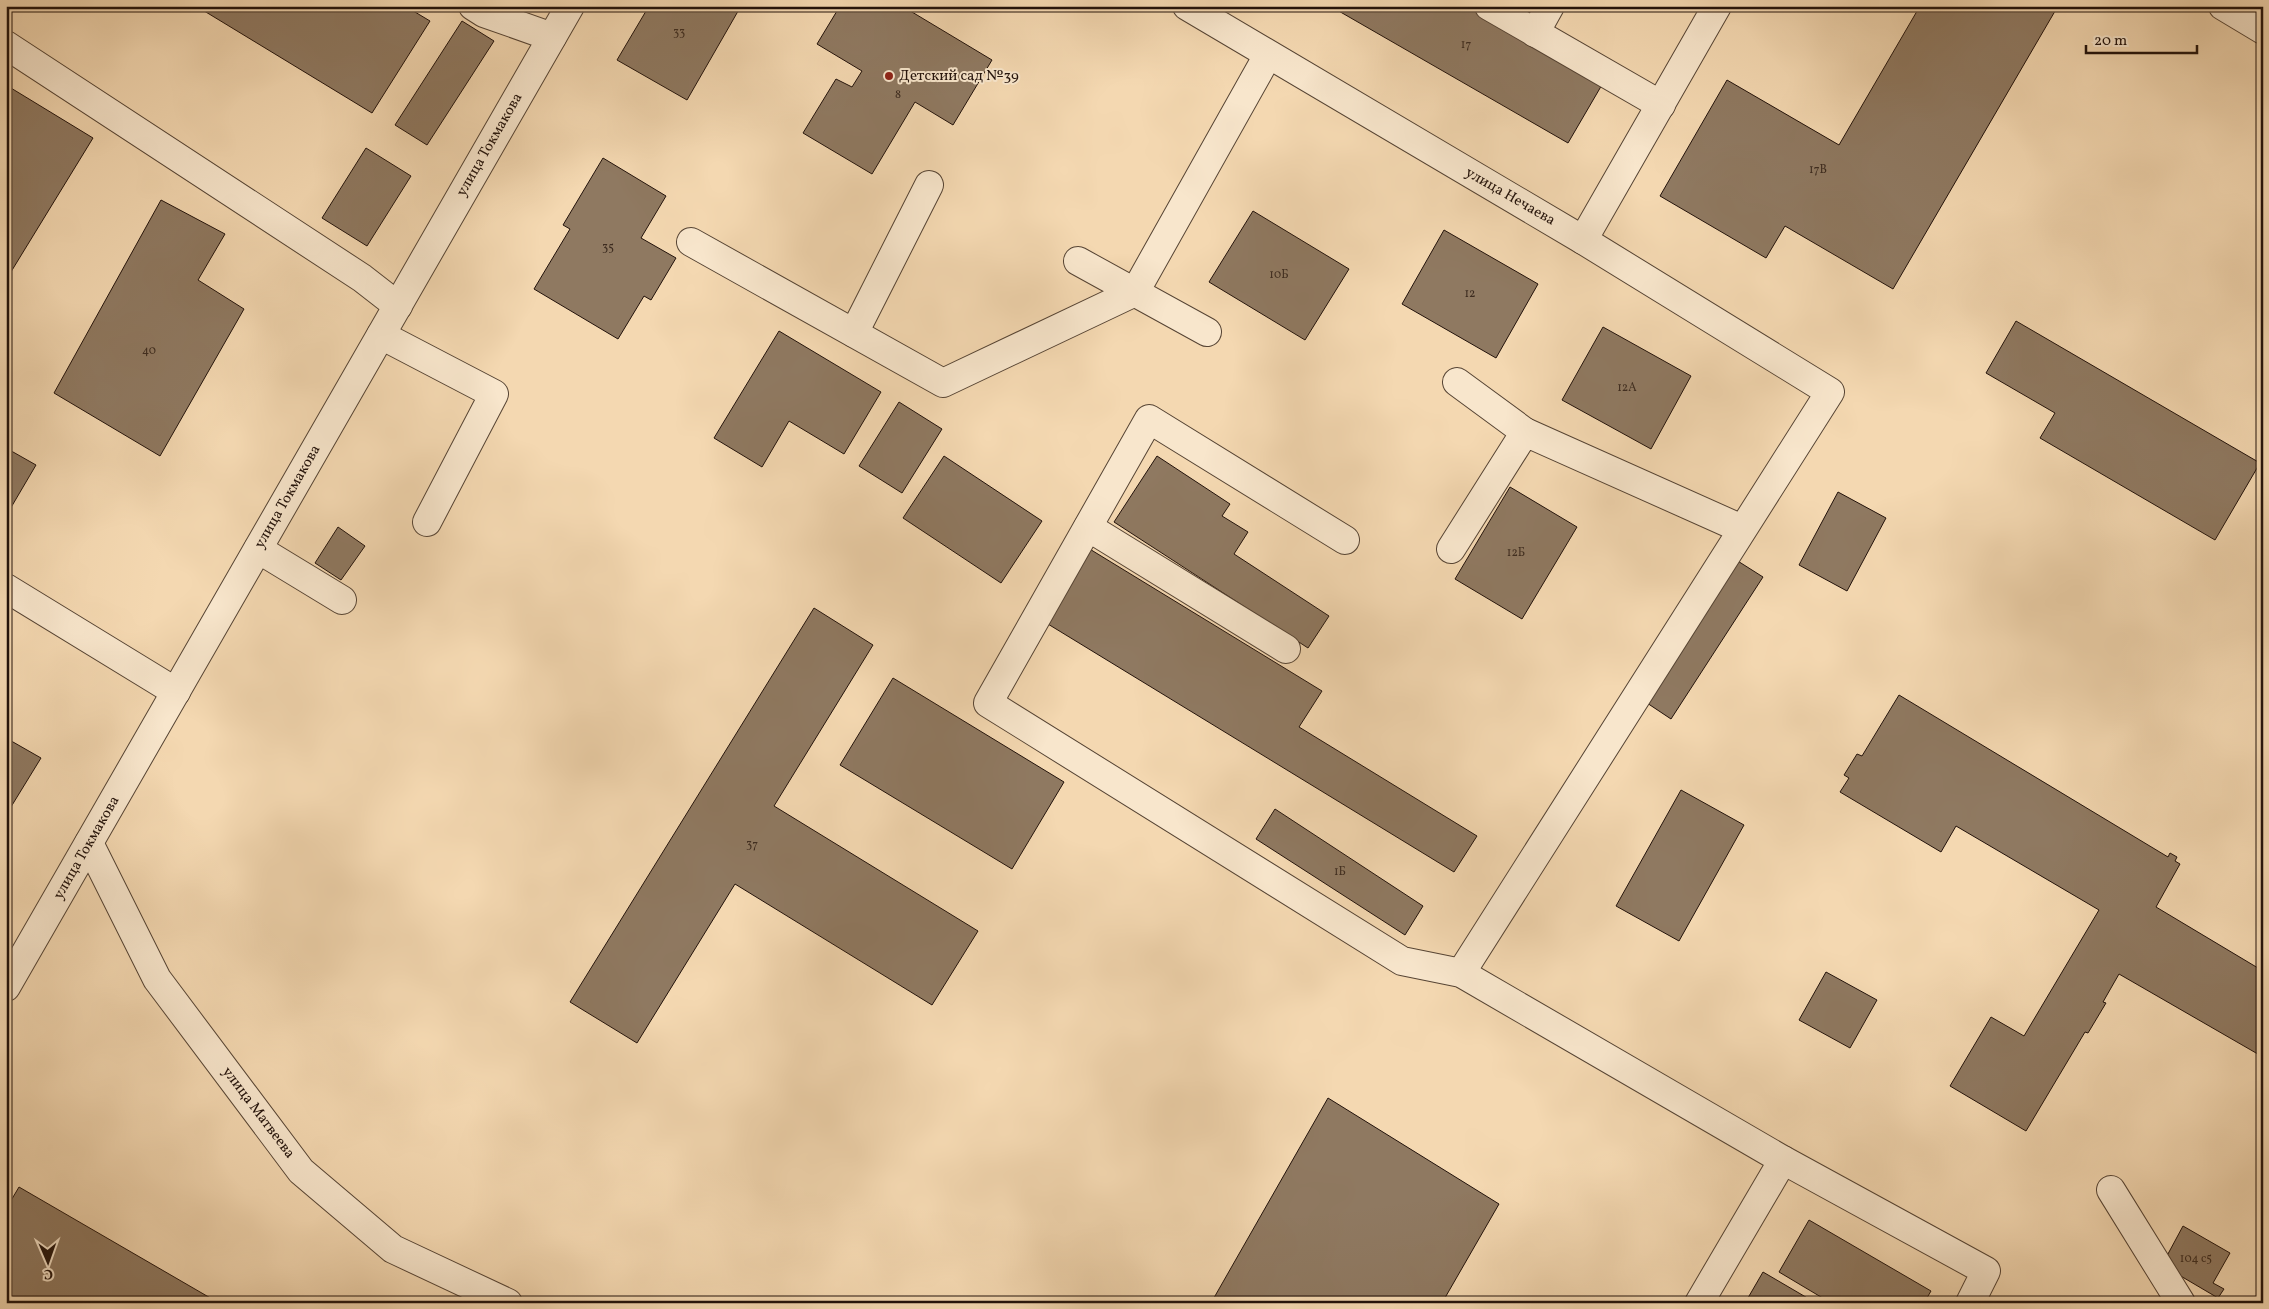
<svg xmlns="http://www.w3.org/2000/svg" width="2269" height="1309" font-family="Vollkorn,serif">
<style>
.building{fill:#8f7961;stroke:#22120b}
.lines{fill:none;stroke-linecap:round;stroke-linejoin:round}
.minor-casing{stroke:#564434;stroke-width:30}
.minor{stroke:#f8e6cc;stroke-width:28}
.poi-dot{fill:#8f2418;stroke:#f8e6cc;stroke-width:2}
.labels{text-anchor:middle;dominant-baseline:central;stroke-width:4;stroke-linejoin:round;paint-order:stroke}
.number-label{font-size:12px;fill:#3d2c20}
.poi-label{font-size:15px;fill:#22120b;stroke:#f8e6cc;text-anchor:start}
.street-label{font-size:15px;fill:#22120b;stroke:#f8e6cc}
</style>
<rect width="100%" height="100%" fill="#f4d8b1"/>
<filter id="stains"><feTurbulence type="fractalNoise" baseFrequency=".004" numOctaves="4"/><feColorMatrix values="0 0 0 0 .2 0 0 0 0 .09 0 0 0 0 .02 0 0 0 .5 -.17"/></filter>
<radialGradient id="worn" r=".72"><stop offset=".6" stop-color="#630" stop-opacity="0"/><stop offset="1" stop-color="#630" stop-opacity=".3"/></radialGradient>
<!-- building -->
<g class="building">
<path d="M196,6H405L430,21L372,113Z"/>
<path d="M649,6H741L687,100L617,60Z"/>
<path d="M840,6H902L992,60L953,125L915,102L872,174L803,133L836,79L852,87L862,71L817,44Z"/>
<path d="M1330,6H1469L1603,83L1568,143Z"/>
<path d="M1920,6H2058L1893,289L1785,226L1766,258L1660,196L1727,80L1839,145Z"/>
<path d="M462,21L494,41L427,145L395,125Z"/>
<path d="M6,85L93,138L6,280Z"/>
<path d="M366,148L411,176L367,246L322,218Z"/>
<path d="M603,158L666,196L641,238L676,258L651,300L644,296L618,339L534,289L570,229L563,225Z"/>
<path d="M161,200L225,234L198,280L244,309L160,456L54,393Z"/>
<path d="M1253,211L1349,269L1305,340L1209,282Z"/>
<path d="M1444,230L1538,284L1496,358L1402,304Z"/>
<path d="M2016,321L2260,463L2215,540L2040,438L2055,413L1986,373Z"/>
<path d="M1603,327L1691,376L1651,449L1562,400Z"/>
<path d="M779,331L881,392L844,454L789,421L762,467L714,438Z"/>
<path d="M899,402L942,429L902,493L859,466Z"/>
<path d="M6,448L36,465L6,516Z"/>
<path d="M944,456L1042,521L1001,583L903,518Z"/>
<path d="M1157,456L1230,504L1222,516L1248,532L1234,554L1329,616L1308,648L1114,522Z"/>
<path d="M1510,487L1577,527L1522,619L1455,579Z"/>
<path d="M1838,492L1886,518L1847,591L1799,565Z"/>
<path d="M338,527L365,546L341,580L315,563Z"/>
<path d="M1088,548L1322,691L1299,727L1477,836L1454,872L1043,621Z"/>
<path d="M1733,558L1763,577L1671,719L1641,699Z"/>
<path d="M814,608L873,645L774,806L978,931L932,1005L735,884L637,1043L570,1002Z"/>
<path d="M893,678L1064,782L1012,869L840,765Z"/>
<path d="M1899,695L2168,857L2170,853L2177,857L2175,861L2180,864L2156,907L2263,971V1057L2119,974L2103,1002L2106,1003L2088,1033L2085,1032L2026,1131L1950,1086L1991,1017L2024,1036L2099,910L1956,826L1941,852L1840,792L1849,778L1844,775L1857,754L1862,756Z"/>
<path d="M6,738L41,758L6,815Z"/>
<path d="M1681,790L1744,825L1679,941L1616,906Z"/>
<path d="M1275,809L1423,906L1405,935L1256,839Z"/>
<path d="M1826,972L1877,1000L1850,1048L1799,1020Z"/>
<path d="M1328,1098L1499,1204L1442,1303H1211Z"/>
<path d="M19,1187L219,1303H6V1209Z"/>
<path d="M1809,1220L1931,1291L1924,1303H1831L1779,1272Z"/>
<path d="M2183,1226L2230,1253L2213,1283L2224,1289L2218,1298L2162,1265Z"/>
<path d="M1763,1272L1816,1303H1745Z"/>
</g>
<g class="lines">
<defs>
<g id="minor">
<path d="M473,6L484,13L552,37"/>
<path d="M1187,6L1583,240L1830,392L1461,973"/>
<path d="M1489,6L1661,105"/>
<path d="M2223,6L2263,30"/>
<path d="M1535,33L1550,6"/>
<path d="M6,45L362,278L398,306"/>
<path d="M1583,240L1717,6"/>
<path d="M691,242L943,383L1135,292L1268,55"/>
<path d="M1078,261L1207,332"/>
<path d="M854,333L929,185"/>
<path d="M381,335L494,394L427,522"/>
<path d="M1457,382L1525,432"/>
<path d="M1088,527L1286,649"/>
<path d="M1345,540L1149,419L988,703L1402,961L1461,973L1783,1160L1699,1303"/>
<path d="M258,549L342,600"/>
<path d="M1451,549L1525,432L1742,529"/>
<path d="M6,588L176,692"/>
<path d="M89,843L157,979L301,1171L393,1249L508,1303"/>
<path d="M6,987L570,6"/>
<path d="M1783,1160L1986,1271L1970,1303"/>
<path d="M2111,1190L2181,1303"/>
</g>
</defs>
<!-- minor casing -->
<use href="#minor" class="minor-casing"/>
<!-- minor -->
<use href="#minor" class="minor"/>
</g>
<!-- markers -->
<circle class="poi-dot" cx="889" cy="76" r="5"/>
<g class="labels">
<!-- number labels -->
<g class="number-label">
<text x="679" y="33">33</text>
<text x="1466" y="45">17</text>
<text x="898" y="95">8</text>
<text x="1818" y="170">17В</text>
<text x="608" y="248">35</text>
<text x="1279" y="275">10Б</text>
<text x="1470" y="294">12</text>
<text x="149" y="351">40</text>
<text x="1627" y="388">12А</text>
<text x="1516" y="553">12Б</text>
<text x="752" y="845">37</text>
<text x="1340" y="872">1Б</text>
<text x="2196" y="1259">104 с5</text>
</g>
<!-- poi labels -->
<g class="poi-label">
<text x="899" y="76">Детский сад №39</text>
</g>
<!-- street labels -->
<g class="street-label">
<text transform="translate(490 145) rotate(-60)">улица Токмакова</text>
<text transform="translate(1510 197) rotate(30)">улица Нечаева</text>
<text transform="translate(288 497) rotate(-60)">улица Токмакова</text>
<text transform="translate(87 848) rotate(-60)">улица Токмакова</text>
<text transform="translate(258 1113) rotate(53)">улица Матвеева</text>
</g>
</g>
<!-- margin -->
<rect width="2269" height="1309" fill="none" stroke="#f4d8b1" stroke-width="25"/>
<rect x="8" y="8" width="2254" height="1294" fill="none" stroke="#22120b" stroke-width="2.5"/>
<rect x="12" y="12" width="2244" height="1284" fill="none" stroke="#22120b"/>
<!-- north arrow -->
<g transform="translate(48 1262) rotate(178)" stroke="#f8e6cc" stroke-width="4" paint-order="stroke">
<path d="M0-4L9 19L0 12L-9 19Z" fill="#22120b"/>
<text y="-8" font-size="14" font-weight="bold" text-anchor="middle" fill="#22120b">С</text>
</g>
<!-- scale -->
<path d="M2086 45v8h111v-8" fill="none" stroke="#22120b" stroke-width="2.5"/>
<text x="2094" y="45" font-size="15" fill="#22120b" stroke="#f8e6cc" stroke-width="4" paint-order="stroke">20 m</text>
<rect width="100%" height="100%" filter="url(#stains)"/>
<rect width="100%" height="100%" fill="url(#worn)"/>
</svg>
